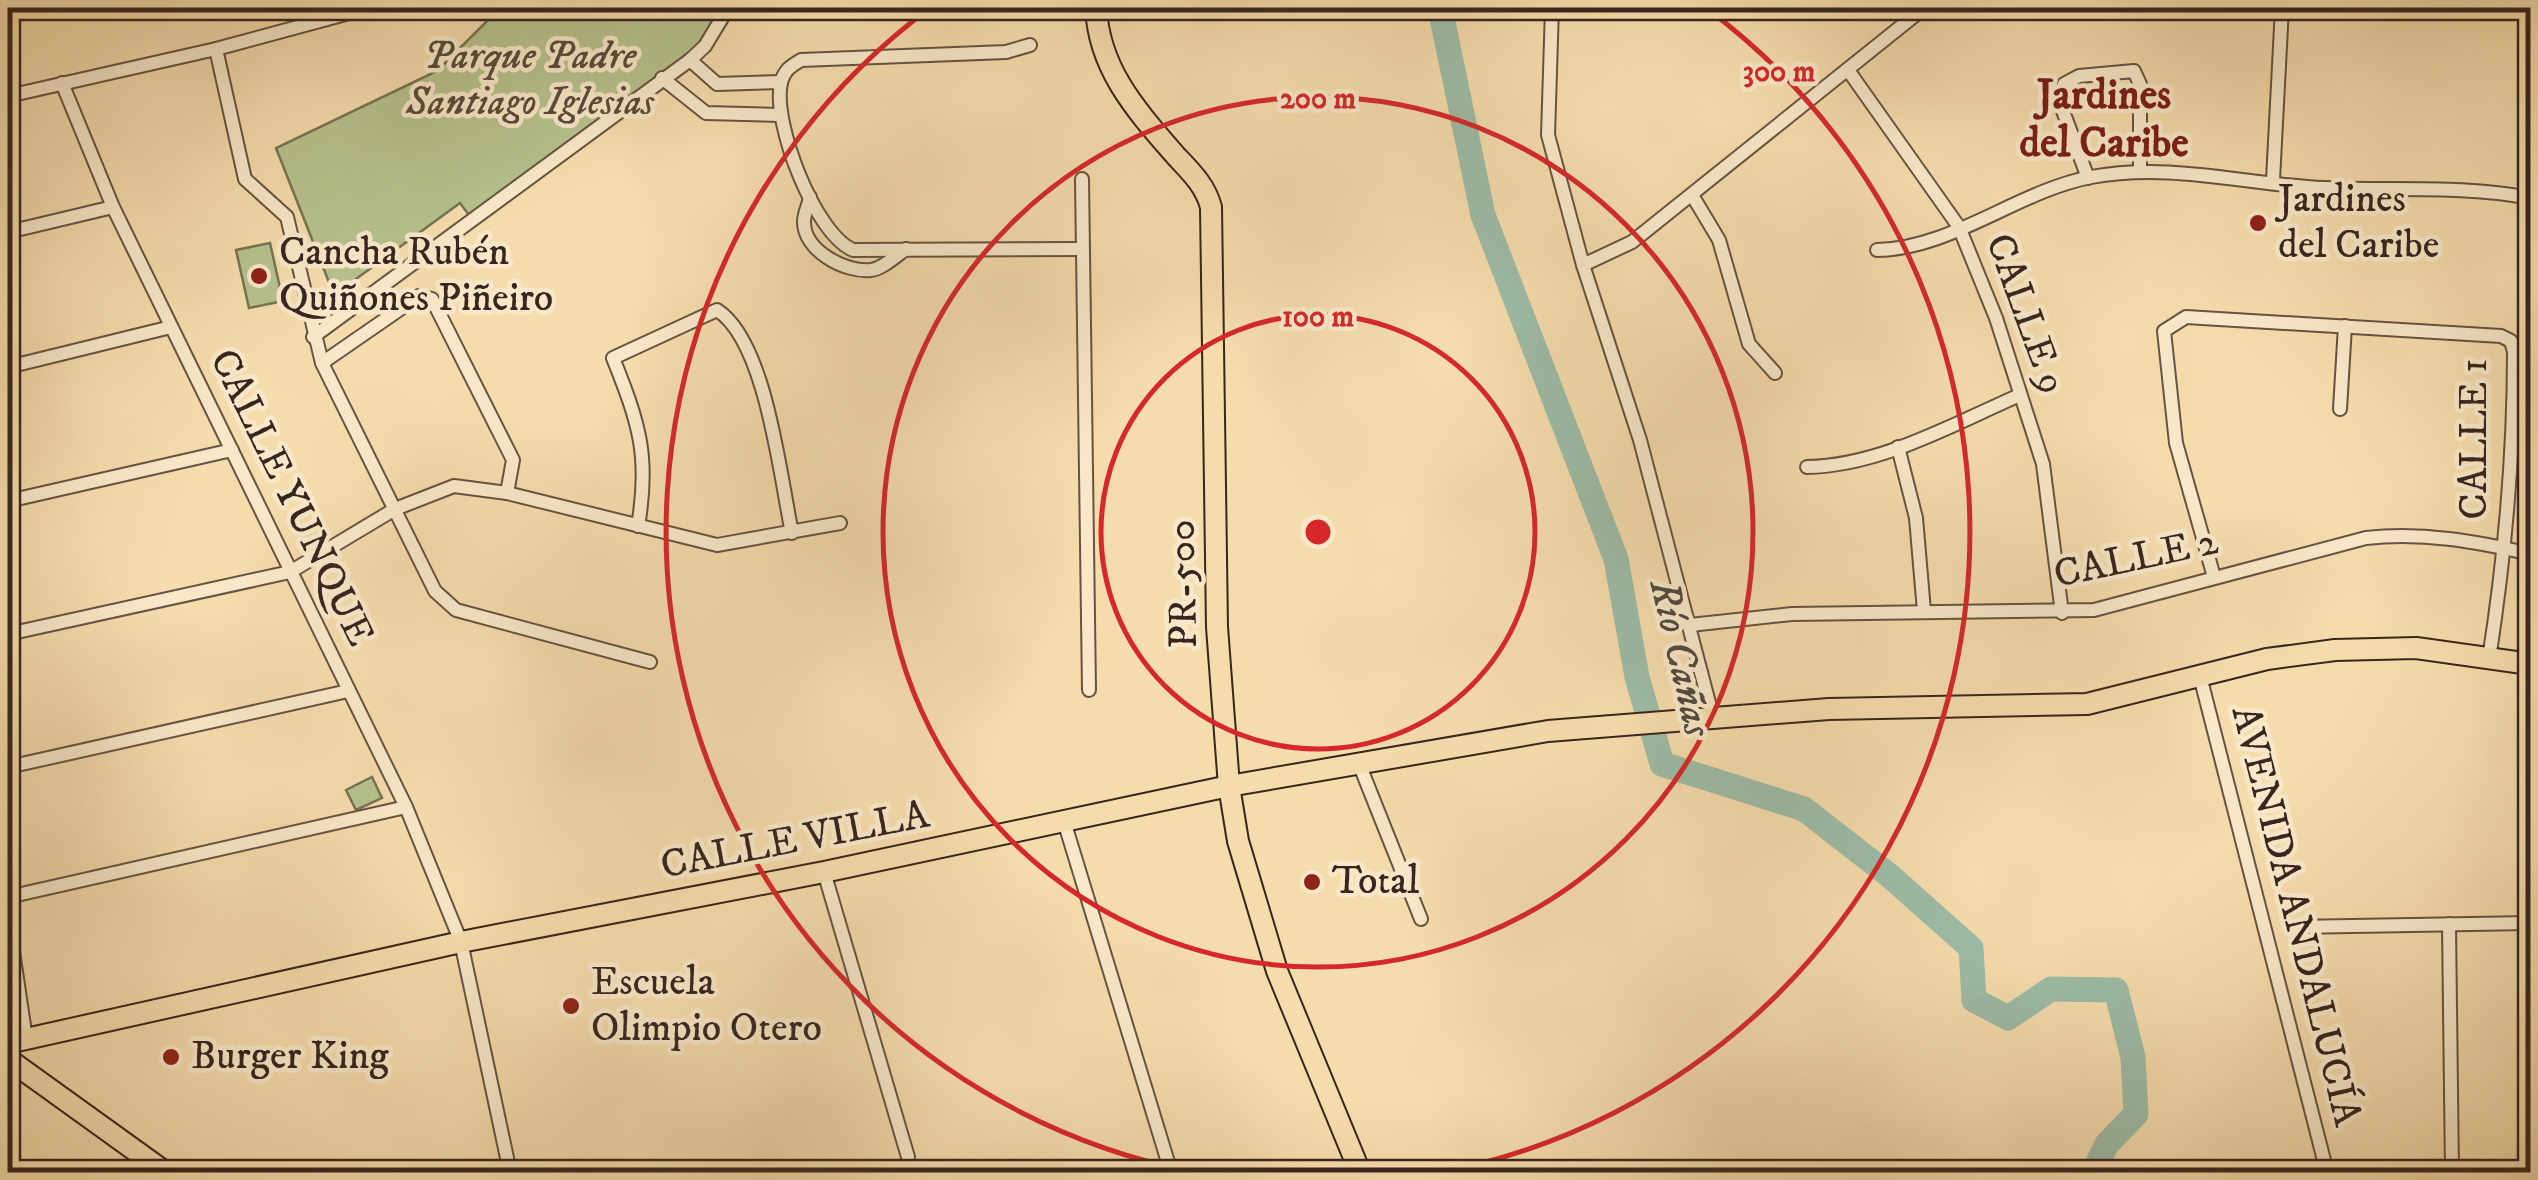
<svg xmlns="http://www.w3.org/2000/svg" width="2538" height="1180" font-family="'IM FELL DW Pica',serif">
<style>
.green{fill:#b6c28e;stroke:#777456;stroke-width:2.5}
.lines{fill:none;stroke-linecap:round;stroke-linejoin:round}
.river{stroke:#9dbca7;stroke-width:25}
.minor-casing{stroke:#675342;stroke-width:16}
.primary-casing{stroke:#38251e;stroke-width:24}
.trunk-casing{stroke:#38251e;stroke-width:24}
.minor{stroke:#f8e8c9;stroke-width:12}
.primary{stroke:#f5dcac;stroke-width:20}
.trunk{stroke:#f5dcac;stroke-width:20}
.ring{fill:none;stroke:#d62828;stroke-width:5}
.poi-dot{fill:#8f2418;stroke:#f8e8c9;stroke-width:4}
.labels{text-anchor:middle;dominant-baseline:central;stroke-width:9;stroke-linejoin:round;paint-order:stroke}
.park-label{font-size:40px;font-style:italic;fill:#584c3a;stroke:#f8e8c9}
.poi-label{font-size:40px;fill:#38251e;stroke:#f8e8c9;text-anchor:start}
.street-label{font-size:40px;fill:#38251e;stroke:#f8e8c9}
.neighbourhood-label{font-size:42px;font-weight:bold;fill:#7a1f14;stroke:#f8e8c9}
.water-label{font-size:42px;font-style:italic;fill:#514b40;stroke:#f8e8c9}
.centre{fill:#d62828;stroke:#f8e8c9;stroke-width:5}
.ring-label{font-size:30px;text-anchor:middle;font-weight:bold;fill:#d62828;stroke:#f8e8c9;stroke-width:9;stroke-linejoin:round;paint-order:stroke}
</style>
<rect width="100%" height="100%" fill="#f5dcac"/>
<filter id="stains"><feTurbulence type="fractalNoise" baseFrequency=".002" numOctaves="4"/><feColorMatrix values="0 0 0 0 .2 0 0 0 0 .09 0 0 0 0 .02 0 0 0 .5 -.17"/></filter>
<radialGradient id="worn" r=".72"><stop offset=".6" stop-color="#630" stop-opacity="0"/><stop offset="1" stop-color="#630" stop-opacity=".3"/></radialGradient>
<!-- green -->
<g class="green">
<path d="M500,8H717L719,20L703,43L469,215L460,203L334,295L276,148L437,71Z"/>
<path d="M270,243L283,301L249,308L236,250Z"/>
<path d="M372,777L382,798L356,810L346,790Z"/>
</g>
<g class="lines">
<!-- river -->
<path class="river" d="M1440,8L1483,215L1616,559L1637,677L1662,764L1804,809L1890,876L1971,948L1974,1000L2008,1018L2051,989L2116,990L2133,1057L2136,1114L2107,1144L2093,1172"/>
<defs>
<g id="minor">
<path d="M1552,8L1548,135L1583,265L1640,440L1713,718"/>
<path d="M1030,45L1006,52L801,60C791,66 784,70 781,83C772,123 815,234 853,250L1082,249"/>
<path d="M216,49L245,179L287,217L322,363L435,591L456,610L650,662"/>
<path d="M690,60L717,84L781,82"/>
<path d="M1848,70L1959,227L1996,318L2043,464L2062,613"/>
<path d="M662,78L706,113L779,115"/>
<path d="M62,83L113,207L406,807L461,942L510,1172"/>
<path d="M8,96L216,49L368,8"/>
<path d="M2088,178L2060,103L2064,84L2079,76L2134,71L2140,84V170"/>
<path d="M1082,179L1089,690"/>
<path d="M2273,180L2282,8"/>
<path d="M1692,195L1719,240L1749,344L1775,373"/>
<path d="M810,197C809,204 804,214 804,221C803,250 845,273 871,270C882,269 896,256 906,249"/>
<path d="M8,232L113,207"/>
<path d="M1877,250C1951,249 2018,191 2091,177C2172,162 2246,185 2325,188C2392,191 2465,185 2530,198"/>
<path d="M1583,265L1632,242L1924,8"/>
<path d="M313,337L690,60L705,46L728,8"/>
<path d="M322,363L419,296L432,299L513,460L507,493"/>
<path d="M8,367L171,327"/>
<path d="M2340,409L2345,326"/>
<path d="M1898,447L1916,518L1924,611"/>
<path d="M1807,467C1880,466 1953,424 2020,395"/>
<path d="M8,501L232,450"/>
<path d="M638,526C650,456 639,423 613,358L717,310C766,341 780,476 792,533"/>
<path d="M2214,577L2176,443L2164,331L2186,317L2501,336L2511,341L2514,352C2514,457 2505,556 2489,659"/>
<path d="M1690,625L1792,614L2094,610L2366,538C2422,532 2475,541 2530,554"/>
<path d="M8,634L290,572L395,509L454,486L507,493L717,545L840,523"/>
<path d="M2200,676L2327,1172"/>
<path d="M1358,761L1421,919"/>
<path d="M8,767L348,691"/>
<path d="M1064,821L1171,1172"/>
<path d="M824,872L908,1157"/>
<path d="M8,897L406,807"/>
<path d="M8,918L26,1039"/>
<path d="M2449,924L2452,1172"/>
<path d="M2294,927L2530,923"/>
</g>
<g id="primary">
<path d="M8,1043L461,942L824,872L1229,786L1548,731L1829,709L2087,704L2267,659L2335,650L2416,648L2530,664"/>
<path d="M8,1059L165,1172"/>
</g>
<path id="trunk" d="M1096,8C1099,70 1137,111 1176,156C1191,172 1205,185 1211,207L1217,627L1229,786L1238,841L1277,971L1360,1172"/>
</defs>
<!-- minor casing -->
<use href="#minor" class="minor-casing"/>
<!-- primary casing -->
<use href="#primary" class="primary-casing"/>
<!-- trunk casing -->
<use href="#trunk" class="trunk-casing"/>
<!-- minor -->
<use href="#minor" class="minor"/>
<!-- primary -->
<use href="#primary" class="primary"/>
<!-- trunk -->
<use href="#trunk" class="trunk"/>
</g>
<!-- distance rings -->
<g class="ring">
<circle cx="1318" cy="532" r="217"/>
<circle cx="1318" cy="532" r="435"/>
<path d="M1194 1172A652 652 0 0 1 930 8M1706 8A652 652 0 0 1 1442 1172"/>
</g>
<!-- markers -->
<g class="poi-dot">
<circle cx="2258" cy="223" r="10"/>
<circle cx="259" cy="276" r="10"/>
<circle cx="1312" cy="882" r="10"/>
<circle cx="571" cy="1006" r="10"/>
<circle cx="171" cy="1057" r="10"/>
</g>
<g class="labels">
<!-- park labels -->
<g class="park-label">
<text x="530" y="57">Parque Padre<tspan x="530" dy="46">Santiago Iglesias</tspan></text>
</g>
<!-- poi labels -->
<g class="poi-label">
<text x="2278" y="200">Jardines<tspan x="2278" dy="46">del Caribe</tspan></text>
<text x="279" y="253">Cancha Rubén<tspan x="279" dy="46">Quiñones Piñeiro</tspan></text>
<text x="1332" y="882">Total</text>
<text x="591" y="983">Escuela<tspan x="591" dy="46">Olimpio Otero</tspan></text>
<text x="191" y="1057">Burger King</text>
</g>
<!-- street labels -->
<g class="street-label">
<text transform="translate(2025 314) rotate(70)">CALLE 9</text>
<text transform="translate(2475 439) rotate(-90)">CALLE 1</text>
<text transform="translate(291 498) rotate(64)">CALLE YUNQUE</text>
<text transform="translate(2136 559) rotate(-12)">CALLE 2</text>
<text transform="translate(1184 584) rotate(-91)">PR-500</text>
<text transform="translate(795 841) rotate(-11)">CALLE VILLA</text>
<text transform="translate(2295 916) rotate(76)">AVENIDA ANDALUCÍA</text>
</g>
<!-- neighbourhood labels -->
<g class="neighbourhood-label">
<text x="2104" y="96">Jardines<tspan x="2104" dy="48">del Caribe</tspan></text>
</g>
<!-- water labels -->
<g class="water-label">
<text transform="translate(1680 658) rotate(77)">Río Cañas</text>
</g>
</g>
<circle cx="1318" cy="532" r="15" class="centre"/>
<g class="ring-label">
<text x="1779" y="81">300 m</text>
<text x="1318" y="108">200 m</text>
<text x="1318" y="326">100 m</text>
</g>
<!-- margin -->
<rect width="2538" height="1180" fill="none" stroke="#f5dcac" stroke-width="40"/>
<rect x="10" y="10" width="2518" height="1160" fill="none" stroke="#38251e" stroke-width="5"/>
<rect x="20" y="20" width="2498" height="1140" fill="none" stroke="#38251e" stroke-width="2.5"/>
<rect width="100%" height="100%" filter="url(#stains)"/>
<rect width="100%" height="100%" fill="url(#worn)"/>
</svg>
